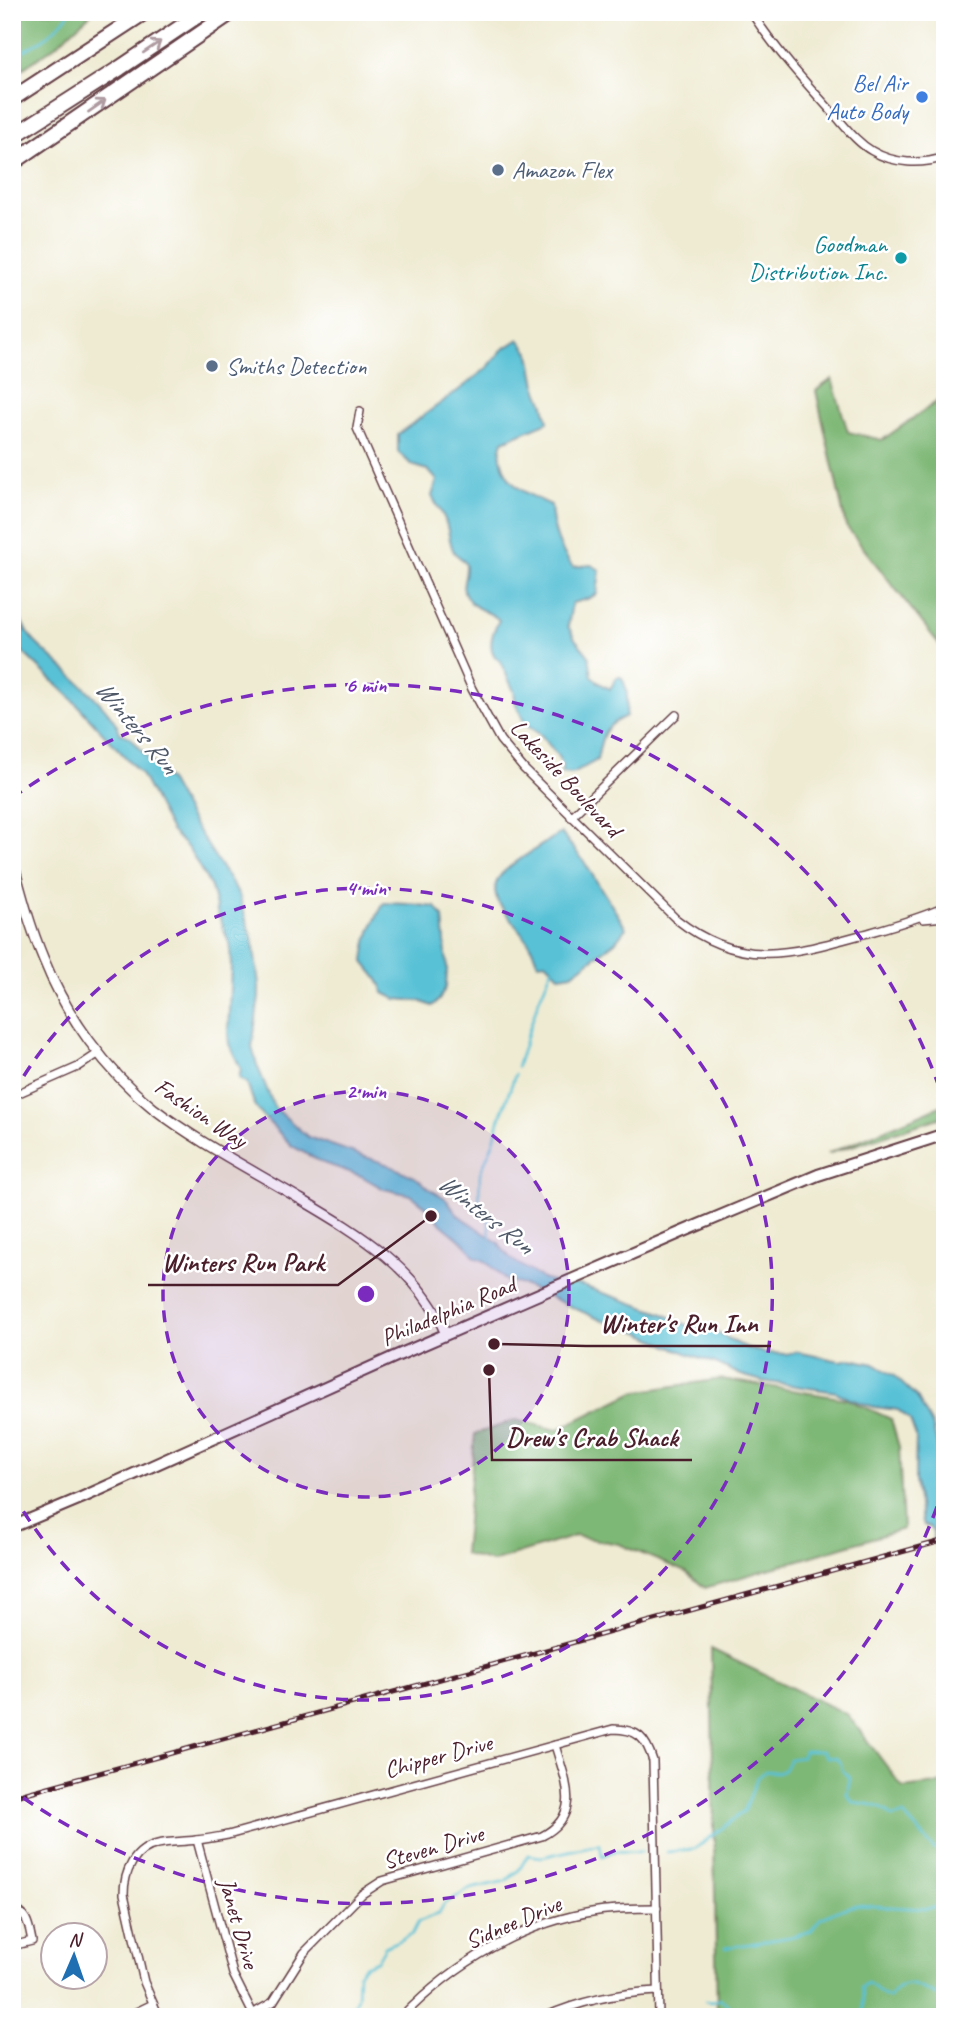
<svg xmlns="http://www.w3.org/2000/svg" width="957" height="2029" font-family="Caveat,sans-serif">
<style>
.forest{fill:#7eb876;stroke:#646c50;stroke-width:2}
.water{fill:#59c1d6;stroke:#527080;stroke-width:2}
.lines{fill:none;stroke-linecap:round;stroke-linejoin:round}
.stream{stroke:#59c1d6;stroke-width:2.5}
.minor-casing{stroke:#633e44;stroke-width:10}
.tertiary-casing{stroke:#633e44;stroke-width:12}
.secondary-casing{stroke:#633e44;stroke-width:14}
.motorway-casing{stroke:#633e44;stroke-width:18}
.minor{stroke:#fff;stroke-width:7}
.tertiary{stroke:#fff;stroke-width:9}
.secondary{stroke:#fff;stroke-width:10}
.motorway{stroke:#fff;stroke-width:14}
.rail-casing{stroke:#4a1f2b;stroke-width:5}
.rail{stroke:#fff;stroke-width:2.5;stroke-dasharray:8;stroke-linecap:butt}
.oneway{stroke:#ae9aa0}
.ring{fill:none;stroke:#7b2cbf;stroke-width:3.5;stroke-dasharray:12 9}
.shop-dot{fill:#3f7fe0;stroke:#fff;stroke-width:2.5}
.service-dot{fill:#5c6f8a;stroke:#fff;stroke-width:2.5}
.culture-dot{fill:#0f9aa8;stroke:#fff;stroke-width:2.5}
.labels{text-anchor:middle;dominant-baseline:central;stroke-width:5;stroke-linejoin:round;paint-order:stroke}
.shop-label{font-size:24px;fill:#366cbe;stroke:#fff;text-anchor:end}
.service-label{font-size:24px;fill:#4e5e75;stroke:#fff;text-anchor:start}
.culture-label{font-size:24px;fill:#0d838f;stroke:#fff;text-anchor:end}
.street-label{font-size:24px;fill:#4a1f2b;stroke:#fff}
.water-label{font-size:26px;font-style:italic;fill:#4f5867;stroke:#fff}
.centre{fill:#7b2cbf;stroke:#fff;stroke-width:3.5}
.ring-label{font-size:21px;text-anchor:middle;font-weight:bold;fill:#7b2cbf;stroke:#fff;stroke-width:5;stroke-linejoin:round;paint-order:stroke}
.leader{fill:none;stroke:#4a1f2b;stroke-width:2.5}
.callout-dot{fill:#4a1f2b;stroke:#fff;stroke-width:2.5}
.callout-label{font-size:26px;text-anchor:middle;font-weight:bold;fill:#4a1f2b;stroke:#fff;stroke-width:5;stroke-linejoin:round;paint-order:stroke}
</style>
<rect width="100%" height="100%" fill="#fff"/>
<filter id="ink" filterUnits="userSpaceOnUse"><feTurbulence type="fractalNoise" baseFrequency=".0143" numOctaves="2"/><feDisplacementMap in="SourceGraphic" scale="14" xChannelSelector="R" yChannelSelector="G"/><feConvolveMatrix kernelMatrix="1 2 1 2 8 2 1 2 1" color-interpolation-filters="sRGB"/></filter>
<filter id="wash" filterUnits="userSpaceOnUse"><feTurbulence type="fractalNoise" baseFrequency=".00686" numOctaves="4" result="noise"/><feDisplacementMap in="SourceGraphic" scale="28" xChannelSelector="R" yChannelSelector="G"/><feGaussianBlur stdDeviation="1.57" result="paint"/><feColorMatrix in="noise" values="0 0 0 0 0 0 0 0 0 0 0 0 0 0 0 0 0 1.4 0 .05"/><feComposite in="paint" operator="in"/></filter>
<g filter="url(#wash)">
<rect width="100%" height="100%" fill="#efebd3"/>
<!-- forest -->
<g class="forest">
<path d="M12,12H93L54,47L12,76Z"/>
<path d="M832,379L848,432L882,440L945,396V639L943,649L846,526L816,391Z"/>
<path d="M945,1104V1116L827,1154Z"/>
<path d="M722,1379L847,1399L891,1419L899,1447L903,1529L705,1588L686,1572L619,1544L575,1536L492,1562L464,1554L475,1434L516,1420L557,1430L634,1392Z"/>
<path d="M711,1649L848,1715L903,1788L945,1783V2017H717Z"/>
</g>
<!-- water -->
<g class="water">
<path d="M519,339L530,354L536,385L544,405L548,422L503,441C499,452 500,457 504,468C511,489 532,496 551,505C552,528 558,548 573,567L591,565L600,570L597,594L587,599L572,603L568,626L575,639L589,656L592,676L599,683L610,689L617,677H621C629,688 627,702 626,716C602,727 602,736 597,760L572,774L561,773L563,766L557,755L541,735L525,724L516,704L514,691L500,661C485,651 492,633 499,620C491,611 476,611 468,599C459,586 466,581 466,568C467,559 458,558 454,552C449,543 449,529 445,520C442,511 436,505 432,496L437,480L428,470L412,465L398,452V434L463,387L488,367L502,350Z"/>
<path d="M12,603C19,617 27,635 38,645C59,666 113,707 120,733L130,737L170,782L190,818L239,895L253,943L259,984V997L252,1047L257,1065L274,1107L308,1137L386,1164L415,1177L431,1190L445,1198L457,1214L500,1244V1246L511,1259L543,1279L556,1283L580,1285L661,1313L694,1328L714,1331L746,1348L766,1353L786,1354L797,1352L840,1361L851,1359L874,1364L894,1376L917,1397L933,1427L945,1480V1574L933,1539V1531L929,1527L924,1526L922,1523L915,1481L916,1436L910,1420L898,1410L874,1407L850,1399L836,1392L762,1381L741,1375L718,1364L675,1349L637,1331L601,1320L523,1285L507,1281L485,1261L475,1257L465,1244L441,1224L429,1209L411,1195L384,1189L361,1176L321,1162L292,1146L262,1115L255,1106L247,1083L239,1078L241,1069L229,1044L228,1033L231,966L230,945L217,911L211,887L189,849L171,831L141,774L69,696L12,642Z"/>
<path d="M561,833L583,860L626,928L615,942L572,974L560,976L546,962L538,963L530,944L498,902C494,893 494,884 500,876C508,865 547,842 561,833Z"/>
<path d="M384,903L408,904L436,907L443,917L447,968L446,987L439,1000L432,1006L420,1001L396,999L384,993C380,979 372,973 364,962C366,937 372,924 384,903Z"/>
</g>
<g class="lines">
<!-- stream -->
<g class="stream">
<path d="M12,13L15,12"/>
<path d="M12,57C39,43 51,37 70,12"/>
<path d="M517,1067L538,1002L552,969"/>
<path d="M490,1238L489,1221L479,1202L480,1173L494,1141L499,1121L515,1075"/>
<path d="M667,1852L695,1849L734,1819L745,1810L757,1778L766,1771L777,1772L784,1770L790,1759L802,1757L804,1751H822L826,1757L836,1758L841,1764L842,1770L850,1778L847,1794L853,1802C868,1804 883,1805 892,1817L904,1815L934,1849L945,1850"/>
<path d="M725,1948L790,1937L811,1931L820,1919L837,1911L856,1905L926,1909L945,1904"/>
<path d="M705,2001L712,2002L720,1999C729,2004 732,2008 735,2017"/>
<path d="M349,2017L357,1997L358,1973L364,1966L377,1961L385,1947L412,1934L418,1922L439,1913L444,1904L470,1889L506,1881L519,1870L528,1855L542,1857L600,1844L602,1856L614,1851L642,1852"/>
<path d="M863,2017C862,2007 865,1998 861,1988L867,1983C876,1986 880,1996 889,1998C905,1974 917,1987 936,1995L945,1991"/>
</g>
</g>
</g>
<g filter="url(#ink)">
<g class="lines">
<defs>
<g id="minor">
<path d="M751,12C775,49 804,81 833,113C845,126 856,142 872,151C894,164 921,165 945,157"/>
<path d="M360,411L357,428L472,689L500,740L524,769L676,919C741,970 791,954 864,934C892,926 918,919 945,907"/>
<path d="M571,817L676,715"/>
<path d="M923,919L945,917"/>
<path d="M12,1096L78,1067L99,1053"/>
<path d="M197,1840L233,1974L253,2014"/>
<path d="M12,1910C28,1912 29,1927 32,1941L12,1946"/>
<path d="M126,2017L153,2004"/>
<path d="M159,2017L144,1982L124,1894C124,1872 134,1849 158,1844C170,1841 183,1842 196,1840C207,1839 217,1837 228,1835L613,1729C638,1729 646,1738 653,1761L659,2017"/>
<path d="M247,2017L273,2002L304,1953L362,1894L382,1881L542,1836C583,1815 565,1780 555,1745"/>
<path d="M402,2017C454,1963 523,1922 598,1911C618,1908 638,1908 657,1908"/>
<path d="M544,2017C582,2000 618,1993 658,1991"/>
</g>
<path id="tertiary" d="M12,859C21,893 30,927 44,960C66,1015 106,1071 153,1108C199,1143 252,1170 302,1200C360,1234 419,1270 446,1334"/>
<path id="secondary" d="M12,1527L81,1498L394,1357L682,1232L818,1175L945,1134"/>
<g id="motorway">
<path d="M12,99L145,12"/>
<path d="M12,137L120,68L203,12"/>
<path d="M12,163L232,12"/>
</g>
</defs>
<!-- minor casing -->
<use href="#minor" class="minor-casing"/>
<!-- tertiary casing -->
<use href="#tertiary" class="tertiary-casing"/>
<!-- secondary casing -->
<use href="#secondary" class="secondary-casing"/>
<!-- motorway casing -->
<use href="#motorway" class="motorway-casing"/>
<!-- minor -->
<use href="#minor" class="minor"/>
<!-- tertiary -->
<use href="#tertiary" class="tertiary"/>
<!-- secondary -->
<use href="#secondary" class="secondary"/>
<!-- motorway -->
<use href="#motorway" class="motorway"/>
<defs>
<path id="rail" d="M12,1797L945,1540"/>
</defs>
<!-- rail casing -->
<use href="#rail" class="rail-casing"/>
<!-- rail -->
<use href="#rail" class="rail"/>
</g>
<!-- one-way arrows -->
<defs><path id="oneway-shaft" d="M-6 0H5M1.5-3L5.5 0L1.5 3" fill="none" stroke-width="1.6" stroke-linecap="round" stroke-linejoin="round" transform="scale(1.75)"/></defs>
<g class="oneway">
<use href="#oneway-shaft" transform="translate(152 47) rotate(-34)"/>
<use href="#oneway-shaft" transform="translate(97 106) rotate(-35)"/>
</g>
</g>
<!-- distance rings -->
<circle cx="366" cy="1294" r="203" fill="#7b2cbf" fill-opacity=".12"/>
<g class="ring">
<circle cx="366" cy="1294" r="203"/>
<path d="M13 1094A406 406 0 1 1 13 1494"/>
<path d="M944 1487A609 609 0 0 1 12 1790M12 798A609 609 0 0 1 944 1101"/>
</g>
<!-- markers -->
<circle class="shop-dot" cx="922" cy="97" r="7"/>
<g class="service-dot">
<circle cx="498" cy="170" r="7"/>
<circle cx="212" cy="366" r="7"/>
</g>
<circle class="culture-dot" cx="901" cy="258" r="7"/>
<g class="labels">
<!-- shop labels -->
<g class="shop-label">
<text x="908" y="83">Bel Air<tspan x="908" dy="28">Auto Body</tspan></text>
</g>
<!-- service labels -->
<g class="service-label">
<text x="512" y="170">Amazon Flex</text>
<text x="226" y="366">Smiths Detection</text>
</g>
<!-- culture labels -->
<g class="culture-label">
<text x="887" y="244">Goodman<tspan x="887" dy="28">Distribution Inc.</tspan></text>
</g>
<!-- street labels -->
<g class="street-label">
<text transform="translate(566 778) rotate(47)">Lakeside Boulevard</text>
<text transform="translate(201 1113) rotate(34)">Fashion Way</text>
<text transform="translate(448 1311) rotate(-23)">Philadelphia Road</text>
<text transform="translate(438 1756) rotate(-15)">Chipper Drive</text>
<text transform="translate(433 1847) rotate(-16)">Steven Drive</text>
<text transform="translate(513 1922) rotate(-23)">Sidnee Drive</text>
<text transform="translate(239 1923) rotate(74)">Janet Drive</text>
</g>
<!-- water labels -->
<g class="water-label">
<text transform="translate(137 727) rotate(50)">Winters Run</text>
<text transform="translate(486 1214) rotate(38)">Winters Run</text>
</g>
</g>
<circle cx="366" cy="1294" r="10" class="centre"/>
<g class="ring-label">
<text x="366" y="692">6 min</text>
<text x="366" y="895">4 min</text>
<text x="366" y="1098">2 min</text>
</g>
<!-- callouts -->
<path class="leader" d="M431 1216L338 1285H148M494 1344L586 1346H771M489 1370L492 1460H692"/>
<g class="callout-dot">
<circle cx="431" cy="1216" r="7"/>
<circle cx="494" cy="1344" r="7"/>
<circle cx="489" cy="1370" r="7"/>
</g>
<g class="callout-label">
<text x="243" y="1271">Winters Run Park</text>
<text x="679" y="1332">Winter's Run Inn</text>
<text x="592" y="1446">Drew's Crab Shack</text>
</g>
<!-- margin -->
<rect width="957" height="2029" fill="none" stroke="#fff" stroke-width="42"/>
<!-- north arrow -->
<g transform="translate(74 1956) rotate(2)"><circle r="33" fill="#ffffff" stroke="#b7a5aa" stroke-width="2"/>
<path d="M0-5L12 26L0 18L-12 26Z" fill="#1f6fb2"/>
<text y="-10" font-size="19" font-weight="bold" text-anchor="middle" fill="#4a1f2b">N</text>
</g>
</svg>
